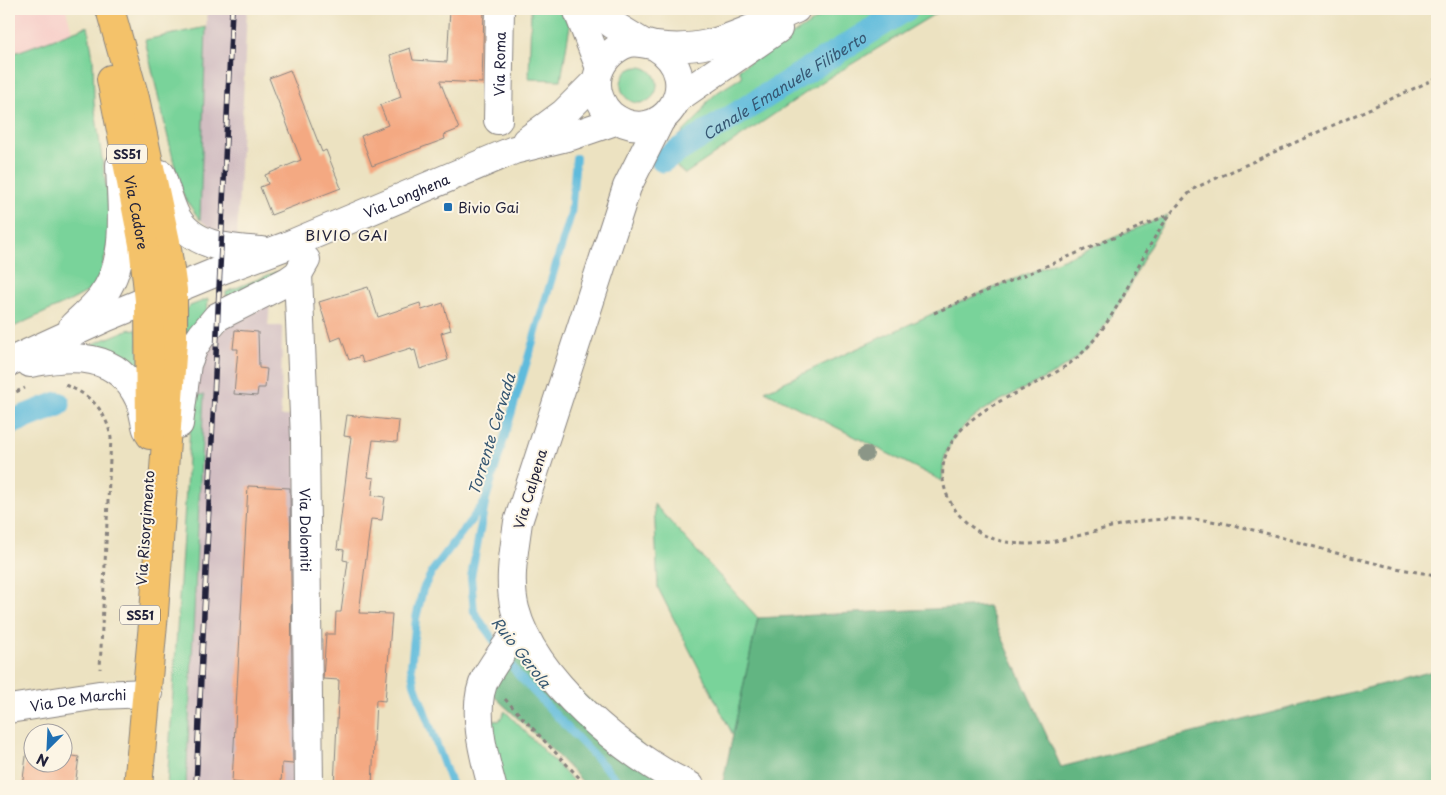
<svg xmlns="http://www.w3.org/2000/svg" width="1446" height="795" font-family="'Playpen Sans',sans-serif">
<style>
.built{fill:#f7d0ca}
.industrial{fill:#d2bec2}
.green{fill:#79d39a;stroke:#4e7a6a}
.forest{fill:#62b582;stroke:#426c5e}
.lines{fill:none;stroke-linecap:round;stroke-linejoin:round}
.stream{stroke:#5ebbdc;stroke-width:8}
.canal{stroke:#5ebbdc;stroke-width:25}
.building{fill:#f4a982}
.minor-casing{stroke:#87827e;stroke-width:30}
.major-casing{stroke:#87827e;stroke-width:30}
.path{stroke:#87827e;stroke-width:3;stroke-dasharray:4 4;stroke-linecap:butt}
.minor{stroke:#fff;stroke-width:28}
.major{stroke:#f4c26a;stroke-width:28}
.rail-casing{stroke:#22223b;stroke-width:5.5}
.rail{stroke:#fcf5e5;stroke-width:4;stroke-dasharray:11;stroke-linecap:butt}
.tree{fill:#8b9687}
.poi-dot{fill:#1f6fb2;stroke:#fcf5e5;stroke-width:2}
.labels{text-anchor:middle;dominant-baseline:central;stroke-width:4;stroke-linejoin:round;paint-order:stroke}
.shield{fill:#fcf5e5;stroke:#63616e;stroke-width:1}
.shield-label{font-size:12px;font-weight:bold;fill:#22223b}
.street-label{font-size:14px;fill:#22223b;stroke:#fcf5e5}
.poi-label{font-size:14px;fill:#22223b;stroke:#fcf5e5;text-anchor:start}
.water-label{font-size:15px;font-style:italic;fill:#375873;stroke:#fcf5e5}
.neighbourhood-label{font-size:15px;letter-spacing:1px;fill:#22223b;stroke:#fcf5e5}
</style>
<rect width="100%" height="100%" fill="#fcf5e5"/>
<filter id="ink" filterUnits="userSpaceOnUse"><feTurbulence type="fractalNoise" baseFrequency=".02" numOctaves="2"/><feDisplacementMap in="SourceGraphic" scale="10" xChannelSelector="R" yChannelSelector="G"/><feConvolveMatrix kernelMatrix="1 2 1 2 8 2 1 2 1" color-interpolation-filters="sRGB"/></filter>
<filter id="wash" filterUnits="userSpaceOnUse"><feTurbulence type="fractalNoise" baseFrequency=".0096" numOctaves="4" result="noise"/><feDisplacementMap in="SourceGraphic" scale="20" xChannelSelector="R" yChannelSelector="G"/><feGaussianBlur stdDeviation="1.12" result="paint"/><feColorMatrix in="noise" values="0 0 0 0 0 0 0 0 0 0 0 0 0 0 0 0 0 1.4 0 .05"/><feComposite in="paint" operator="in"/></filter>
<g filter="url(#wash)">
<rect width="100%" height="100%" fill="#ece2c1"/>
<!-- built -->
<path class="built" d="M9,9H66L72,32L9,55Z"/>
<!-- industrial -->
<g class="industrial">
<path d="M207,9H247L237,237L213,230L200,220Z"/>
<path d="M270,304L268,326H282L281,416H294L309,786H186L204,396L192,395L200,357L226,327Z"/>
</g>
<!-- green -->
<g class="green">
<path d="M531,9H560L570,25L561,80L529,79Z"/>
<path d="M833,9H943L822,82L685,174L662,153L699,116L707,102L718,92L742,77L739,69Z"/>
<path d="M88,26L93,59L94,103L112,228L99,281L87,292L72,300L9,329V55Z"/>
<path d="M206,27L200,220L184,197L178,180L145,40Z"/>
<circle cx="639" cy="85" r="18"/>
<path d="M1168,215C1140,259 1121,313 1084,351C1047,389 968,399 947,451C943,461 943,471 942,481L765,391L934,313Z"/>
<path d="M276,272L277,273L227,302L226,292Z"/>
<path d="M208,299L207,314L185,346L186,310L190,306Z"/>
<path d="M130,329L137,330L141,380L88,346Z"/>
<path d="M192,395H204L186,786H167Z"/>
<path d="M654,504L758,618L733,735L658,588Z"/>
<path d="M505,711L578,786H503L490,720L499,721Z"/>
</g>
<!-- forest -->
<g class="forest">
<path d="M988,606L1061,767L1437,670V786H722L758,618Z"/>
<path d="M522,630L532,650L688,786H587L551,749L485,688Z"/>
</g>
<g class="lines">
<!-- stream -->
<g class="stream">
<path d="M485,504L471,577L474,612L499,648"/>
<path d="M506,657L518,675L618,781L627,786"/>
<path d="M452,786L414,683L411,667L416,618L423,589L433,570L485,502L571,214L576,158"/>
</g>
<!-- canal -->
<g class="canal">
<path id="s1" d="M663,160L906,9"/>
<path d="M9,423L58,404"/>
</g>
</g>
<g id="blocks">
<!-- building -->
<g class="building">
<path d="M450,9H484L482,83L440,81L459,129L444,135L445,139L372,166L361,136L388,125L380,105L401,97L390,55L410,48L413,60L447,62Z"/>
<path d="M290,70L322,152L326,150L341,188L271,215L260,187L268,184L265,175L301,160L269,78Z"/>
<path d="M368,287L378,317L420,303L422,310L443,303L451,330L441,333L448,360L420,369L415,350L412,351L411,348L363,363L361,356L349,360L341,337L331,341L319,302Z"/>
<path d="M235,330L258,332L259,368L267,369L265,388H258L257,396L234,394L238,349H233Z"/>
<path d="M347,415L399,421L397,442L373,440L368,477L374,478L372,495L385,497L382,520L371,519L359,613L392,614L385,701L376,700L372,786H334L339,680L323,679L326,634H335L336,612H341L348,561L343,560L344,550L337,549L351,437L344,436Z"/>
<path d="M248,486L290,488L293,764L282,763L281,786H242L243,783L232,782Z"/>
<path d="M27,749L32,750V762H62V754L79,757L75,786H22Z"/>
</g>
</g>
</g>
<g filter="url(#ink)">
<use href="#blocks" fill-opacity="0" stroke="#87827e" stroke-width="1"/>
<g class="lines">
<defs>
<g id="minor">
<path d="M577,9L600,68"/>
<path d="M594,9L612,24L643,43"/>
<path d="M655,46C711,80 659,153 611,115C602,107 596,93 597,81C598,64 612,48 629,43C638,41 646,44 655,46C671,48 691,48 708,44C738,37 767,21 796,9"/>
<path d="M678,98L778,29"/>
<path d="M661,119L627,187L518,522C514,551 508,581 515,609C533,679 627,757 690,786"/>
<path id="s2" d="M498,120L500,9"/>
<path d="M526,141L564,113L597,80"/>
<path d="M161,174C165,187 169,200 174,212C189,247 230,249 262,251"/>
<path id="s3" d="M298,274L305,439L309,786"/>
<path d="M73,326C82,317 92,309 100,299C130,262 121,209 120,165"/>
<path id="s4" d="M9,362L107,317L219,271L289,245L514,150L571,136L618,120"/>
<path d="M30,363C72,355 117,351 139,399C143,407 144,419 147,429"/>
<path d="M179,424L187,364L194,347L202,335L217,317L288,281L298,274L306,260"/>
<path id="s5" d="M9,709L99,695L148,693"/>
<path d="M492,786C484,757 470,706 486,677C496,659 509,643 520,626"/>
</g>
<g id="major">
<path d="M110,9L135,98L166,242L173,290V341L154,613L138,786"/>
<path id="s6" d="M111,79L143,244L149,300L150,435"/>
</g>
</defs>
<!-- minor casing -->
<use href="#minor" class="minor-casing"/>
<!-- major casing -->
<use href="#major" class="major-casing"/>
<!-- path -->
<g class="path">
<path d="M1437,78L1195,188C1144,231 1131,302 1085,350C1049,389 968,399 947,452C932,487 958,525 991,538C1033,553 1074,536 1115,526C1138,521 1162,518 1185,519C1215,519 1244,528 1273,535C1327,550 1382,568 1437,575"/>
<path d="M934,313L1168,215"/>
<path d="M65,385C91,395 106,410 111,438L100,669"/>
<path d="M9,395L25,388"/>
<path d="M505,699L587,786"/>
</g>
<!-- minor -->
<use href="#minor" class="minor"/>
<!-- major -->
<use href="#major" class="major"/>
<defs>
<path id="rail" d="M196,786L232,9"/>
</defs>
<!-- rail casing -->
<use href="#rail" class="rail-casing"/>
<!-- rail -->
<use href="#rail" class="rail"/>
</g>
<!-- trees -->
<circle class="tree" cx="866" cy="454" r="8"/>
</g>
<!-- markers -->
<rect class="poi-dot" x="443" y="202" width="10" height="10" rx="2.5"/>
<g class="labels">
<!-- shield labels -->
<g class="shield">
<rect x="107" y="144.5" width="40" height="19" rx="4"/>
<rect x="120" y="605.5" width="40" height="19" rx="4"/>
</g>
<g class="shield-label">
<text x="127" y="154">SS51</text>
<text x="140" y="615">SS51</text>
</g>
<!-- street labels -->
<g class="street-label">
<text stroke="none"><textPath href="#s2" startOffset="56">Via Roma</textPath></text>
<text stroke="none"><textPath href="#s4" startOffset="431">Via Longhena</textPath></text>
<text stroke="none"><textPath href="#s6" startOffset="136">Via Cadore</textPath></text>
<text transform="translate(530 489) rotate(-73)">Via Calpena</text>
<text transform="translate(145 528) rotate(-86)">Via Risorgimento</text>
<text stroke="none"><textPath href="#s3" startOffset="256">Via Dolomiti</textPath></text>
<text stroke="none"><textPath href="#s5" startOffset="70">Via De Marchi</textPath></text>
</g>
<!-- poi labels -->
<g class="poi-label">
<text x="458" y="207">Bivio Gai</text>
</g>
<!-- water labels -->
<g class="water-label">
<text stroke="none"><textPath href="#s1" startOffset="142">Canale Emanuele Filiberto</textPath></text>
<text transform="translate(491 434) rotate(-73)">Torrente Cervada</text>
<text transform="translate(522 652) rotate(52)">Ruio Gerola</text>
</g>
<!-- neighbourhood labels -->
<g class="neighbourhood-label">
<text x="347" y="234">BIVIO GAI</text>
</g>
</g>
<!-- margin -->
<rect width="1446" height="795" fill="none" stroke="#fcf5e5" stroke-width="30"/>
<!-- north arrow -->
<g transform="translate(48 748) rotate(204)"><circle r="24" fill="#fcf5e5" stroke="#a5a1a1"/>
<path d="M0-4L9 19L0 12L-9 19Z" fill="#1f6fb2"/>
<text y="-8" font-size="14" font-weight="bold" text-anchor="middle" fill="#22223b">N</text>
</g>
</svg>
